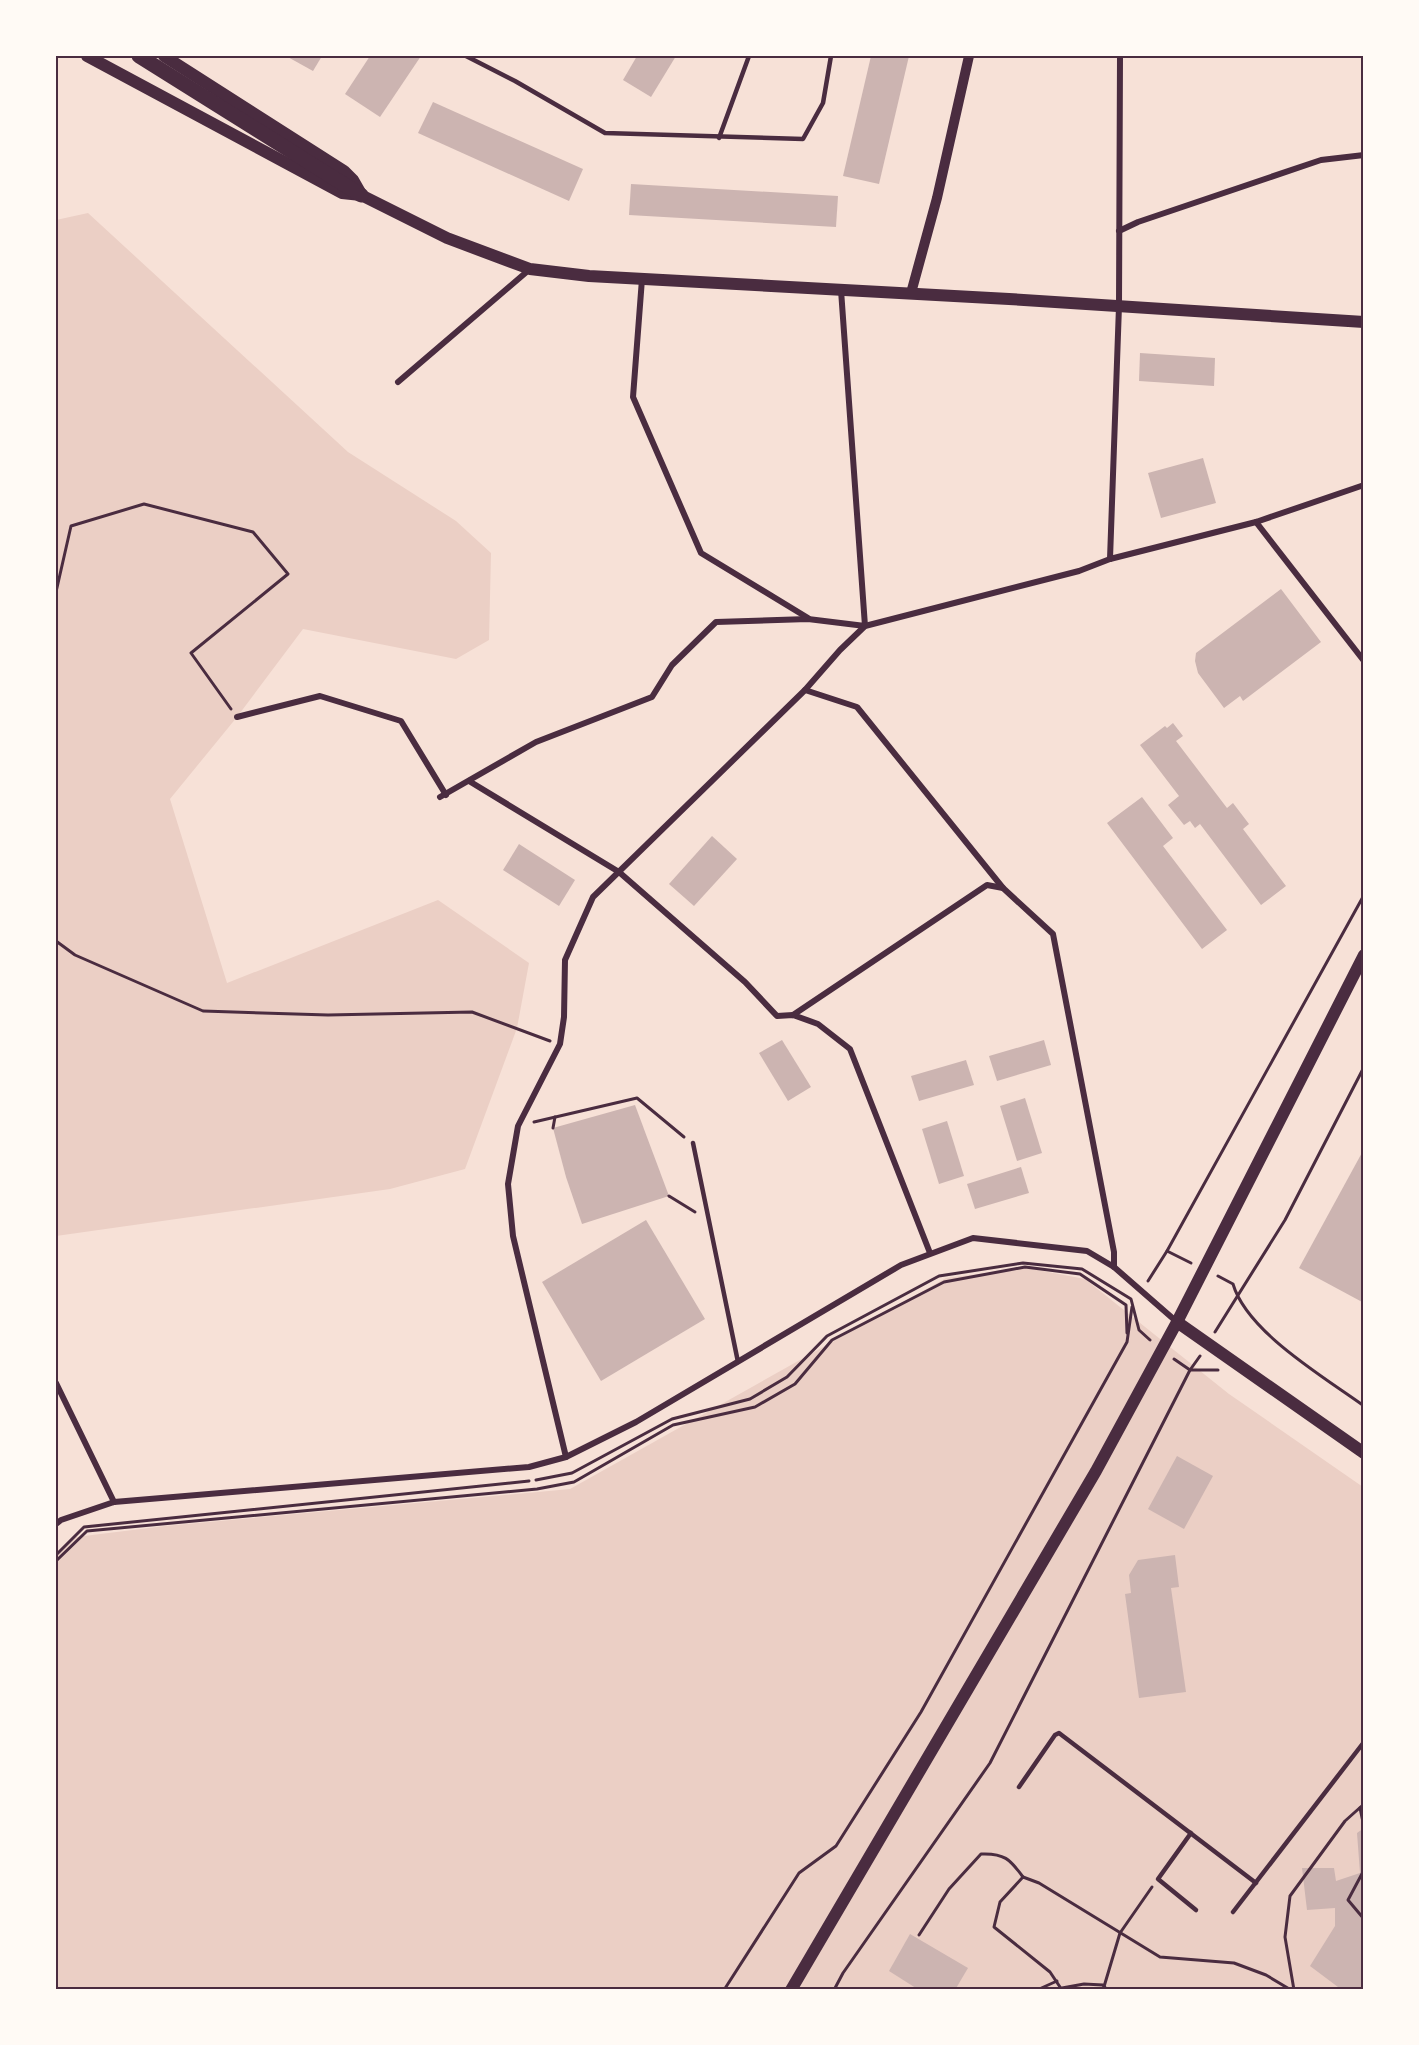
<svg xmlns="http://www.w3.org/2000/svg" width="1419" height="2045" font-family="'Varela Round',sans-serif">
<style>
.green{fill:#ebcfc5}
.building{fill:#ccb4b1}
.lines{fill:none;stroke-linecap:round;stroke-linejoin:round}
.path{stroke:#4a2c40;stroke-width:3}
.service{stroke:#4a2c40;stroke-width:4.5}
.minor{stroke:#4a2c40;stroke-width:6}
.tertiary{stroke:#4a2c40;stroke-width:10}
.secondary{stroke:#4a2c40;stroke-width:12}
.trunk{stroke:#4a2c40;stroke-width:15}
.neatline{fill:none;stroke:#4a2c40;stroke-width:2}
</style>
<rect width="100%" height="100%" fill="#f7e1d7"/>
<!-- green -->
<g class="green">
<path d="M88,213L348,452L456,521L491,553L489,640L456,659L303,629L237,717L170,799L227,983L438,900L529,963L517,1028L465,1169L390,1189L56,1236V220Z"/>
<path d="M1027,1268L1085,1279L1229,1394L1363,1487V1989H56V1552L76,1537L165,1526L570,1489L946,1278Z"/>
</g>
<!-- building -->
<g class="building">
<path d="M286,56H322L313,71Z"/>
<path d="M370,56H421L380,117L345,94Z"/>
<path d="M637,56H676L651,97L623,80Z"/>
<path d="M871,56H909L879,184L843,176Z"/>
<path d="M433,102L583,169L569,201L418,133Z"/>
<path d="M631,184L838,196L836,227L629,215Z"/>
<path d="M1140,353L1215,358L1214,386L1139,381Z"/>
<path d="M1203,458L1216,503L1161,518L1148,473Z"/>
<path d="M1281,589L1321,642L1243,701L1240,696L1224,708L1198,673L1195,661L1196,653Z"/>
<path d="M1173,723L1183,736L1176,741L1227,808L1233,803L1249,824L1243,829L1286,886L1261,905L1200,824L1195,828L1190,821L1184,825L1168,805L1179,796L1140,745L1165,726L1167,728Z"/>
<path d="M1142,797L1173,838L1163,846L1227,930L1202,949L1107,823Z"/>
<path d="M712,836L737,859L694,906L669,884Z"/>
<path d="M519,844L575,880L559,906L503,870Z"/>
<path d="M782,1040L811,1087L788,1101L759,1053Z"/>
<path d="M1044,1040L1051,1065L997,1081L989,1056Z"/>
<path d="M966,1060L974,1085L919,1101L911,1076Z"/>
<path d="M1025,1098L1042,1153L1017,1161L1000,1106Z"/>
<path d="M635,1105L669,1196L582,1224L566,1177L553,1128Z"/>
<path d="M947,1121L964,1176L939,1184L922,1129Z"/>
<path d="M1364,1149V1303L1299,1268Z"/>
<path d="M1021,1167L1029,1193L975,1209L967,1184Z"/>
<path d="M646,1220L705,1319L601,1381L542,1282Z"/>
<path d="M1177,1456L1213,1476L1184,1529L1148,1509Z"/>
<path d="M1175,1555L1179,1587L1171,1588L1186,1692L1139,1698L1125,1594L1131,1593L1129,1575L1138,1560Z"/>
<path d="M1364,1828V1990H1342L1310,1966L1335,1926V1908L1307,1910L1302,1868H1334L1336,1881L1360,1873L1357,1833Z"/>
<path d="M910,1934L968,1968L955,1990H919L889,1971Z"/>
</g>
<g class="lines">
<!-- path -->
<g class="path">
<path d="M56,592L71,526L144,504L253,532L288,574L191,653L231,709"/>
<path d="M56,941L75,955L203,1011L328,1015L472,1012L550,1041"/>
<path d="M534,1122L637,1098L684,1137"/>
<path d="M553,1128L555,1117"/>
<path d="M669,1196L695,1212"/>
<path d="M1167,1251L1191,1263"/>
<path d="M1218,1276L1233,1284C1247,1332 1324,1377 1364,1406"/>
<path d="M1148,1281L1167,1251L1364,895"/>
<path d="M1215,1332L1285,1220L1364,1067"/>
<path d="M1174,1359L1190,1370H1218"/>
<path d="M536,1480L572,1473L672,1419L750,1399L787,1377L827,1336L939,1276L1023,1263L1082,1269L1131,1299L1139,1330L1150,1340"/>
<path d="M56,1555L84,1527L529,1481"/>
<path d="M56,1561L87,1531L537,1489L574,1482L673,1425L755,1407L795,1384L832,1340L944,1282L1025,1267L1080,1274L1126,1305L1127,1333"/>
<path d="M1360,1808L1364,1827"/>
<path d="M1364,1870L1348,1900L1364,1919"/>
<path d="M919,1935L949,1889L981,1854C1004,1853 1010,1859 1023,1877"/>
<path d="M1062,1988L1084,1984L1103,1985L1107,1990"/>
<path d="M724,1990L799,1873L836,1846L921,1712L1127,1342L1132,1307"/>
<path d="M834,1990L843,1973L990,1763L1190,1370L1200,1356"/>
<path d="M1037,1990L1057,1981"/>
<path d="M1062,1990L1050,1972L994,1927L1000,1902L1023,1877L1039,1883L1160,1957L1234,1963L1266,1975L1291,1990"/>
<path d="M1103,1990L1120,1933L1152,1887"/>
<path d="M1294,1990L1285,1937L1290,1896L1345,1821L1364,1804"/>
</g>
<!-- service -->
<g class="service">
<path d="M466,56L515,81L605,133L803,139L823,103L831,56"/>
<path d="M719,138L749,56"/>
<path d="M693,1143L738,1362"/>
<path d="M1019,1787L1055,1735L1059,1733L1256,1883"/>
<path d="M1191,1833L1158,1879L1196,1910"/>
<path d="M1233,1912L1364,1742"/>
</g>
<!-- minor -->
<g class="minor">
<path d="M1119,231L1138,222L1321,160L1364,155"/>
<path d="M642,279L633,397L701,553L808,618"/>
<path d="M398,382L530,269"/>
<path d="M1256,522L1364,661"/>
<path d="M1110,559L1119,306L1120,56"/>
<path d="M805,690L857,707L1003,888L1053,934L1114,1252V1267"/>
<path d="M237,717L320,696L401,721L446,795"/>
<path d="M469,781L619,872L745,982L777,1016L793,1015L818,1024L850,1049L930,1253"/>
<path d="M440,797L536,742L652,697L672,665L716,622L808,619L865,626L841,290"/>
<path d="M793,1015L987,885L1003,888"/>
<path d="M56,1383L114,1502"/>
<path d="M566,1457L513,1236L508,1184L518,1126L560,1044L564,1017L565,960L593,897L805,690L840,650L865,626L1079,571L1110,559L1256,522L1364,485"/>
<path d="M56,1524L61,1520L114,1502L529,1467L566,1457L636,1422L901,1265L973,1238L1087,1251L1114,1267L1177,1322"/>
</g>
<!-- tertiary -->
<path class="tertiary" d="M911,293L937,198L969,56"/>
<!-- secondary -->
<g class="secondary">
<path d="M87,56L342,193L361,195L447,238L530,269L589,276L1009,299L1364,322"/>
<path d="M164,56L344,171L353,180L361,194"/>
<path d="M1177,1322L1364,1453"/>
<path d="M791,1990L1096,1471L1177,1322L1364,955"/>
</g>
<!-- trunk -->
<path class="trunk" d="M139,56L361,195"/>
</g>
<!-- border -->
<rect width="1419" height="2045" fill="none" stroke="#fffaf5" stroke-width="114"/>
<rect x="57" y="57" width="1305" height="1931" class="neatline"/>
</svg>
